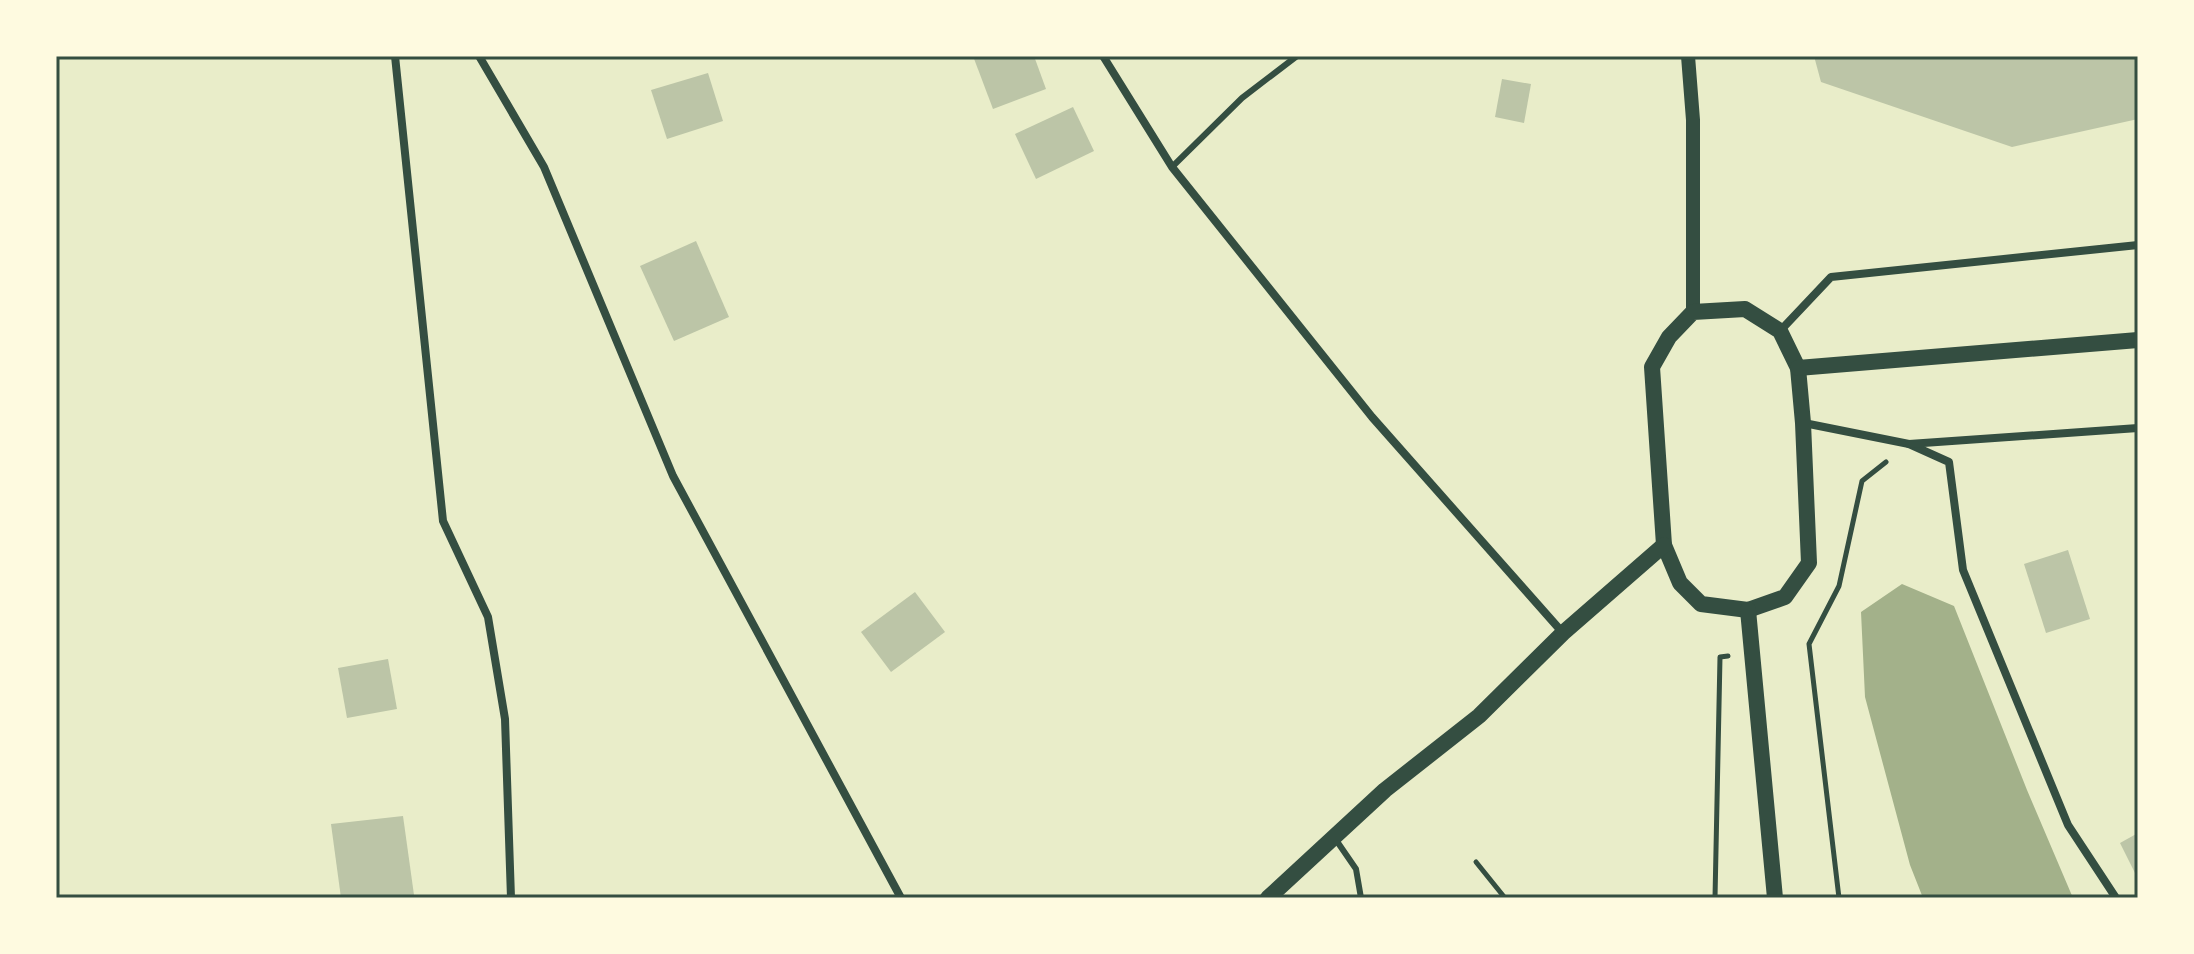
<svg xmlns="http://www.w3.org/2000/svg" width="2194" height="954" font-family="'Fira Sans Condensed',sans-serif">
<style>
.water{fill:#a3b18a}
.building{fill:#bcc5a7}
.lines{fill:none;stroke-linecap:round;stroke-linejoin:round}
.path{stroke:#344e41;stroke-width:5}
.service{stroke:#344e41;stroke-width:6}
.minor{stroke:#344e41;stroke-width:8}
.tertiary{stroke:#344e41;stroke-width:14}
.secondary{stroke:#344e41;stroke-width:16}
.neatline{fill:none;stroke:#344e41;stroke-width:3}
</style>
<rect width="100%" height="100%" fill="#e9edc9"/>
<!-- water -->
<path class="water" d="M1902,584L1954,606L2027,790L2073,898H1923L1910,865L1865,697L1861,612Z"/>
<!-- building -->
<g class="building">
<path d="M973,56H1034L1046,89L993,109Z"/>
<path d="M1814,56H2138V119L2012,147L1821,82Z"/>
<path d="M708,73L723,121L667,139L651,90Z"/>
<path d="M1502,79L1531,84L1524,123L1495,117Z"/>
<path d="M1073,107L1094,151L1036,179L1015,134Z"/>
<path d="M696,241L729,317L674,341L640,266Z"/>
<path d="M2068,550L2090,619L2046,633L2024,564Z"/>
<path d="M915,592L945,632L891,672L861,632Z"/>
<path d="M388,659L397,709L347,718L338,668Z"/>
<path d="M403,816L414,895L388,898H341L331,824Z"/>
<path d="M2138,833V879L2120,843Z"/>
</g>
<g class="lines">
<!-- path -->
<g class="path">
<path d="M1476,862L1505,898"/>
<path d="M1715,898L1720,657L1728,656"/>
<path d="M1839,898L1809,644L1839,586L1862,481L1886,462"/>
</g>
<!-- service -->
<g class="service">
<path d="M1172,167L1242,98L1297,56"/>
<path d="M1334,837L1356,869L1361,898"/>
</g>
<!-- minor -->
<g class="minor">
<path d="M395,56L443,521L488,617L505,719L511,898"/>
<path d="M479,56L544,167L673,476L901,898"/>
<path d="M1103,56L1172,167L1372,417L1563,633"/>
<path d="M1780,331L1831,277L2138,245"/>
<path d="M1804,423L1909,444L1949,462L1963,570L2068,825L2116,898"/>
<path d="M1909,444L2138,428"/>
</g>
<!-- tertiary -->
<path class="tertiary" d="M1688,56L1693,120V312"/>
<!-- secondary -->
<g class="secondary">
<path d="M1745,309L1780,331L1798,368L1803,423L1809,563L1785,597L1748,610L1701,604L1680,583L1664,545L1652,367L1669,337L1693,312Z"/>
<path d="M1798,368L2138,340"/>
<path d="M1748,610L1775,898"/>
<path d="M1268,898L1385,790L1479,716L1563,633L1664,545"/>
</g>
</g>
<!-- border -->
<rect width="2194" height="954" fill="none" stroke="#fefae0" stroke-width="116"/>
<rect x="58" y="58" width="2078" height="838" class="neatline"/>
</svg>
